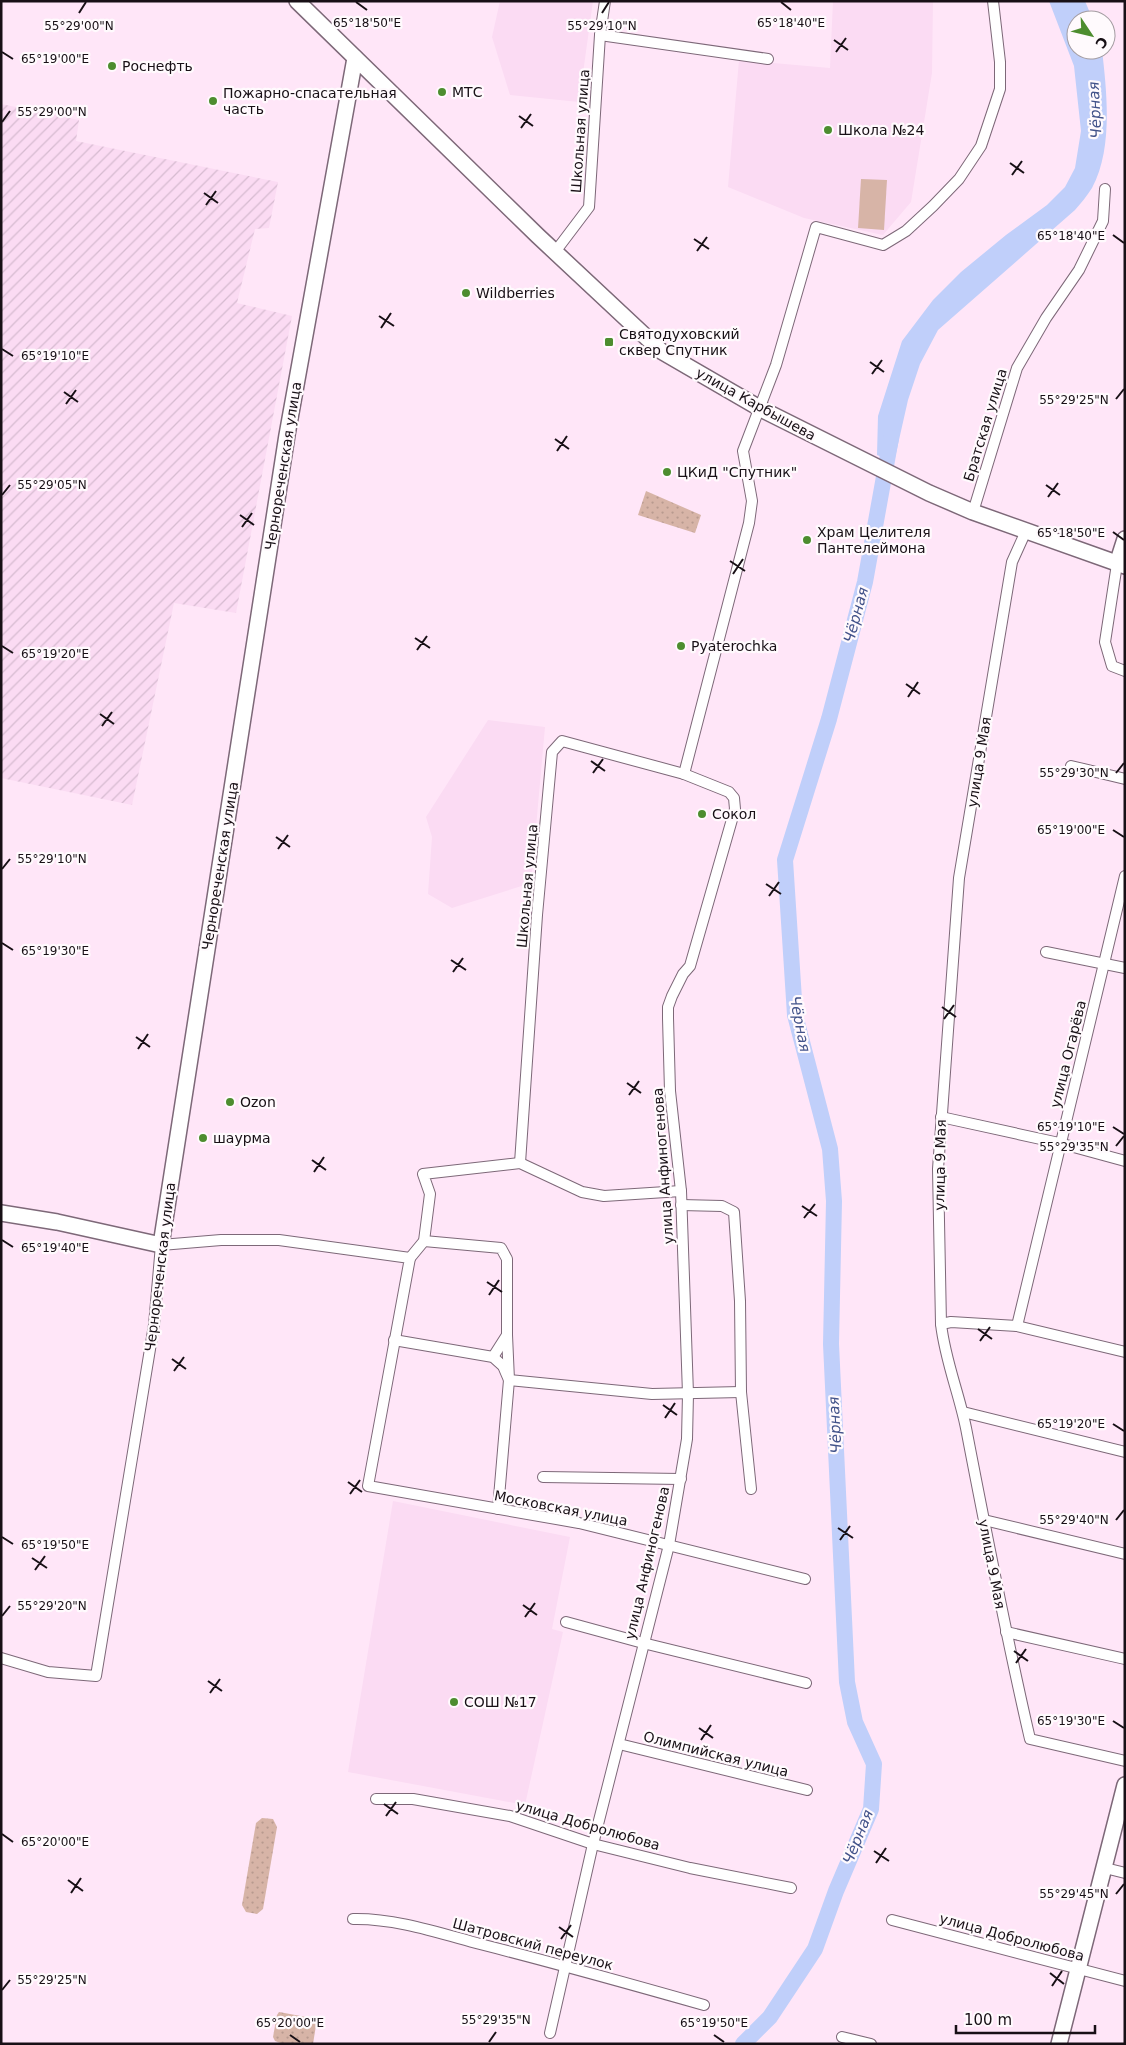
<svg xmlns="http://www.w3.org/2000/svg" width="1126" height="2045" font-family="'DejaVu Sans',sans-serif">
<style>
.built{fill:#fbdbf3}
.industrial{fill:url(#industrial-furrows)}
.park{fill:url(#park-dots)}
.pitch{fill:#d7b4a7}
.water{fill:#c0cffa}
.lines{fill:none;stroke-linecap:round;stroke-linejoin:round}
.river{stroke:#c0cffa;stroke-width:16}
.street-casing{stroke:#7d6878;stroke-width:12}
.secondary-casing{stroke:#7d6878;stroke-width:18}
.street{stroke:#fff;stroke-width:10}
.secondary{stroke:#fff;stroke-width:15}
.ticks{fill:none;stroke:#181016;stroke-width:2}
.poi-dot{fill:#4d8d2f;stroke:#fffafd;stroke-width:2}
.labels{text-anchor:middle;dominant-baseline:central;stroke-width:4.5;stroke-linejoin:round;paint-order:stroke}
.poi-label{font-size:14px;fill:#181016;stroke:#fffafd;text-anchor:start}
.street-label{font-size:14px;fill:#181016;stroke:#fffafd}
.water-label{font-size:15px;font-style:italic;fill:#43538a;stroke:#fffafd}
.ticks-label{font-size:12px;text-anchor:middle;fill:#181016;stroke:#fffafd;stroke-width:4.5;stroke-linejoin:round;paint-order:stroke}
</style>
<defs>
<pattern id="industrial-furrows" width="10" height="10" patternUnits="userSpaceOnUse" patternTransform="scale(1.25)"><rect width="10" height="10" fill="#fbdbf3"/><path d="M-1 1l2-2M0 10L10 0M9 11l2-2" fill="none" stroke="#d6bbd0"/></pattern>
<pattern id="park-dots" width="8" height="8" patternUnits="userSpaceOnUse" patternTransform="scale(1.25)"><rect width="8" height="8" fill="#d7b4a7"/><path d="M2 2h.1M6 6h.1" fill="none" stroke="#b89a8f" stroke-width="1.8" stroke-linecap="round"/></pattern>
</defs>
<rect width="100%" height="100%" fill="#ffe6f8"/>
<!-- built -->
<g class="built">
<path d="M500,1H593L579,102L510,95L492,37Z"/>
<path d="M833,1H933L932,73L911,202L883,235L804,218L728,187L739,60L830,68Z"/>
<path d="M488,720L545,727L531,883L452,908L428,894L432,837L426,817Z"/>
<path d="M393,1501L570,1537L552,1629L563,1632L525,1805L348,1772Z"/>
</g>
<!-- industrial -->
<path class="industrial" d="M1,104L79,120L76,141L278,182L269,228L255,229L237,303L292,316L236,613L174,603L132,805L1,778Z"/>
<!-- park -->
<g class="park">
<path d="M646,491L701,515L695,533L638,515Z"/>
<path d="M262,1818L273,1819L277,1827L263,1909L257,1914L246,1912L242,1905L256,1823Z"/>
<path d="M279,2012L317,2019L313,2044H283L275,2041L273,2037L277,2015Z"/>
</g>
<!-- pitch -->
<path class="pitch" d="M861,179L887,180L884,230L858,228Z"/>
<!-- water -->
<path class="water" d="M1049,1H1085L1093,20H1076V50H1102C1107,93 1113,149 1092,188C1087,196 1081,203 1075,210L938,330L920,364L908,400L894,462L877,455L878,416L902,341L933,300L961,272L1006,235L1047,205L1065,187L1075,168L1081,131L1074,66Z"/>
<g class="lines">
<!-- river -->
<path class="river" d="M743,2044L770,2017L815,1949L836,1891L871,1809L874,1764L855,1722L847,1682L831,1344L834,1201L830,1149L795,1015L785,860L829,719L865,582L891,438"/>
<defs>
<g id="street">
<path d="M600,35L768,59"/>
<path d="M555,252L589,207L600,35L605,1"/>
<path d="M973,512L1017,368L1046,318L1079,270L1103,221L1105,189"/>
<path d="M1026,531L1012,562L959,878L938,1169L941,1324C945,1360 959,1393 966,1428C986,1532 1006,1636 1030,1739L1125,1761"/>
<path d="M1117,564L1105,642L1112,666L1125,671"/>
<path d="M1071,766L1125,779"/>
<path d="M1046,952L1125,968"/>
<path d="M941,1117L1059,1143L1125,1161"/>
<path d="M520,1163L537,915L552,752L562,741L684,774"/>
<path d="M681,1205L722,1206L734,1212L740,1301L741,1392L751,1489"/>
<path d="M424,1241L501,1248L507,1259V1335L509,1380L498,1509"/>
<path d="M410,1258L424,1241L430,1194L423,1174L520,1163L582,1192L604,1196L681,1191"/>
<path d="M941,1324L951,1322L1017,1326L1125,1352"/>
<path d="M1017,1326L1125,876"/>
<path d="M394,1340L493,1357L503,1366L509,1380L652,1394L741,1392"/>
<path d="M493,1357L507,1335"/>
<path d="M963,1412L1125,1452"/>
<path d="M543,1477L681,1479"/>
<path d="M984,1520L1125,1554"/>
<path d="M566,1622L643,1643L806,1683"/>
<path d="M1006,1632L1125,1659"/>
<path d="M1,1658L48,1672L96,1676L154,1325L161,1245L221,1240H279L410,1258L368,1486L579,1523L805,1579"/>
<path d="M619,1744L807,1790"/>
<path d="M376,1799H413L510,1816L593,1844L690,1868L791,1888"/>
<path d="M1105,1868L1125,1873"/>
<path d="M353,1919C395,1918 439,1933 480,1944C555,1963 630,1984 704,2005"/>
<path d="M892,1920L1125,1981"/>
<path d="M550,2033L593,1844L669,1545L687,1439L688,1394L681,1191L670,1091L668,1018V1007L672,996L683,974L690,966L735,809L734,798L729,792L684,774L749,523L752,501L743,451L776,365L816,227L883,245L906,231L933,206L959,179L981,146L1000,89V62L993,1"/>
<path d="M842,2037L871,2044"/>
</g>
<g id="secondary">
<path d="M297,1L538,236L661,351L761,409L929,493L973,512L1125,566"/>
<path d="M1117,564L1125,539"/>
<path d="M1,1213L57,1222L161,1245L287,435L355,58"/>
<path d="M1059,2044L1125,1785"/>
</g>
</defs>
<!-- street casing -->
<use href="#street" class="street-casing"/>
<!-- secondary casing -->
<use href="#secondary" class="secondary-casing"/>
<!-- street -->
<use href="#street" class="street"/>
<!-- secondary -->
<use href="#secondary" class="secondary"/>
</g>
<!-- ticks -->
<path class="ticks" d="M356,2L367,10M781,2L791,10M79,13L86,2M602,13L609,2M834,40L848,50M2,52L13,59M836,52L846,38M519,116L533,126M2,122L10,111M521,128L531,114M1010,163L1024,173M1012,175L1022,161M204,193L218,203M206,205L216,191M1113,235L1124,243M694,239L709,249M697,251L707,237M379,316L394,326M381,328L391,313M2,349L13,356M870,362L884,372M872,374L882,360M64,392L78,402M1116,399L1124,389M66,404L76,390M555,439L569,449M557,451L567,436M1046,485L1060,495M2,495L10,485M1048,497L1058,483M240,515L254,525M242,527L252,513M1113,532L1124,540M730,561L745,571M733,574L743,559M415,638L430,648M2,646L13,653M417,650L427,636M906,684L920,694M908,697L918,682M100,714L114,724M102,726L112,712M591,761L605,771M593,773L603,759M1116,773L1124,763M1113,830L1124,837M276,837L290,847M278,849L288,835M2,869L10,859M766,884L781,894M769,896L779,882M2,943L13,950M451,960L466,970M453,972L463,958M942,1007L956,1017M944,1019L954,1005M136,1037L150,1047M138,1049L148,1034M627,1083L641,1093M629,1095L639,1081M1113,1127L1124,1134M1116,1146L1124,1136M312,1160L326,1170M314,1172L324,1157M802,1206L817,1216M804,1218L815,1204M2,1240L13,1247M487,1282L502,1292M489,1295L499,1280M978,1329L992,1339M980,1341L990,1327M172,1359L186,1369M174,1371L184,1357M663,1405L677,1415M665,1418L675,1403M1113,1424L1124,1431M348,1482L362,1492M350,1494L360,1480M1116,1520L1124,1510M838,1528L853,1538M2,1537L13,1544M840,1540L850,1526M32,1558L47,1568M35,1570L45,1556M523,1605L537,1615M2,1616L10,1606M525,1617L535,1603M1014,1651L1028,1661M1016,1663L1026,1649M208,1681L222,1691M210,1693L220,1679M1113,1721L1124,1728M699,1728L713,1738M701,1740L711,1725M384,1804L398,1814M386,1816L396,1802M2,1834L13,1842M874,1851L889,1861M876,1863L886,1848M68,1880L83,1891M71,1893L81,1878M1116,1894L1124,1884M559,1927L573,1937M561,1939L571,1925M1050,1973L1064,1984M1052,1986L1062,1971M2,1990L10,1980M290,2035L300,2042M714,2035L724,2042M489,2042L496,2032"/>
<!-- markers -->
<g class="poi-dot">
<circle cx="112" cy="66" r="5"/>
<circle cx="442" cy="92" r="5"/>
<circle cx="213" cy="101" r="5"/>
<circle cx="828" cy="130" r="5"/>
<circle cx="466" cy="293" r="5"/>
<rect x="604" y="337" width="10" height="10" rx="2.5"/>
<circle cx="667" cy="472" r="5"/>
<circle cx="807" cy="540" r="5"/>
<circle cx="681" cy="646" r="5"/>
<circle cx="702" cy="814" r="5"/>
<circle cx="230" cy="1102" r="5"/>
<circle cx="203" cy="1138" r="5"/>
<circle cx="454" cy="1702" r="5"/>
</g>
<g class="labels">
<!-- poi labels -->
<g class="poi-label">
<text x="122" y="66">Роснефть</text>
<text x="452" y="92">МТС</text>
<text x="223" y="93">Пожарно-спасательная<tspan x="223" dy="16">часть</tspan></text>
<text x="838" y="130">Школа №24</text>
<text x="476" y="293">Wildberries</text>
<text x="619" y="334">Святодуховский<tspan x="619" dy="16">сквер Спутник</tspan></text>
<text x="677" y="472">ЦКиД "Спутник"</text>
<text x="817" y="532">Храм Целителя<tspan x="817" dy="16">Пантелеймона</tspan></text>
<text x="691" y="646">Pyaterochka</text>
<text x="712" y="814">Сокол</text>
<text x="240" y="1102">Ozon</text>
<text x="213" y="1138">шаурма</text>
<text x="464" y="1702">СОШ №17</text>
</g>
<!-- street labels -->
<g class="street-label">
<text transform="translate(580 131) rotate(-86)">Школьная улица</text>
<text transform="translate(756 404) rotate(29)">улица Карбышева</text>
<text transform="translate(985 425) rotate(-73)">Братская улица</text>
<text transform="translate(283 466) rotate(-81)">Чернореченская улица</text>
<text transform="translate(979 762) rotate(-81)">улица 9 Мая</text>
<text transform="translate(220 866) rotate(-81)">Чернореченская улица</text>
<text transform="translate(527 886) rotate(-85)">Школьная улица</text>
<text transform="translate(1068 1054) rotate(-76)">улица Огарёва</text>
<text transform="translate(940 1165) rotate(-89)">улица 9 Мая</text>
<text transform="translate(663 1166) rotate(-94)">улица Анфиногенова</text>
<text transform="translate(160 1267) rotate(-83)">Чернореченская улица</text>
<text transform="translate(561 1508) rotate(11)">Московская улица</text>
<text transform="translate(647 1563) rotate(-77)">улица Анфиногенова</text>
<text transform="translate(992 1564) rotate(79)">улица 9 Мая</text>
<text transform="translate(716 1754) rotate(14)">Олимпийская улица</text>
<text transform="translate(588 1825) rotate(16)">улица Добролюбова</text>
<text transform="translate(1012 1937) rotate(15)">улица Добролюбова</text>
<text transform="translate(533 1944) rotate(15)">Шатровский переулок</text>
</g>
<!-- water labels -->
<g class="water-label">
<text transform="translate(1095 110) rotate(-93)">Чёрная</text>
<text transform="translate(856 615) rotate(-75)">Чёрная</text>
<text transform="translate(800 1024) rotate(79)">Чёрная</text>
<text transform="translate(835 1425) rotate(-93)">Чёрная</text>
<text transform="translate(858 1837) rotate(-68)">Чёрная</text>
</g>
</g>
<g class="ticks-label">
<text x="367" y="27">65°18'50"E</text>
<text x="791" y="27">65°18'40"E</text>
<text x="79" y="30">55°29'00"N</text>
<text x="602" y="30">55°29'10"N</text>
<text x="55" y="63">65°19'00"E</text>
<text x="52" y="116">55°29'00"N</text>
<text x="1071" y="240">65°18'40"E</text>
<text x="55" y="360">65°19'10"E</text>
<text x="1074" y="404">55°29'25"N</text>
<text x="52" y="489">55°29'05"N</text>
<text x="1071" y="537">65°18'50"E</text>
<text x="55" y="658">65°19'20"E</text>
<text x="1074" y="777">55°29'30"N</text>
<text x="1071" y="834">65°19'00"E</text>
<text x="52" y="863">55°29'10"N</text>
<text x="55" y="955">65°19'30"E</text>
<text x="1071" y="1131">65°19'10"E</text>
<text x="1074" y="1151">55°29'35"N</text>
<text x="55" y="1252">65°19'40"E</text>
<text x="1071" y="1428">65°19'20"E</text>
<text x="1074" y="1524">55°29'40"N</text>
<text x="55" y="1549">65°19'50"E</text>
<text x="52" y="1610">55°29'20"N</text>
<text x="1071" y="1725">65°19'30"E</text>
<text x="55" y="1846">65°20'00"E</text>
<text x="1074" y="1898">55°29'45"N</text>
<text x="52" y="1984">55°29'25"N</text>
<text x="496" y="2024">55°29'35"N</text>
<text x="290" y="2027">65°20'00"E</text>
<text x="714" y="2027">65°19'50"E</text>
</g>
<!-- border -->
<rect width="1126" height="2045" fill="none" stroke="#181016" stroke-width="5"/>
<!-- north arrow -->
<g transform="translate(1091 35) rotate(125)"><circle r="24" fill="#fffafd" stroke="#a39ca1"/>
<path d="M0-4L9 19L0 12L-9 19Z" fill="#4d8d2f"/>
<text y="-8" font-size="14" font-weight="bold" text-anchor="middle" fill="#181016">С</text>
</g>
<!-- scale -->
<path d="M956 2025v8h139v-8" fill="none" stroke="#181016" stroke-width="2.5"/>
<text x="964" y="2025" font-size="15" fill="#181016" stroke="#fffafd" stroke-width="4" paint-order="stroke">100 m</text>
</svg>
